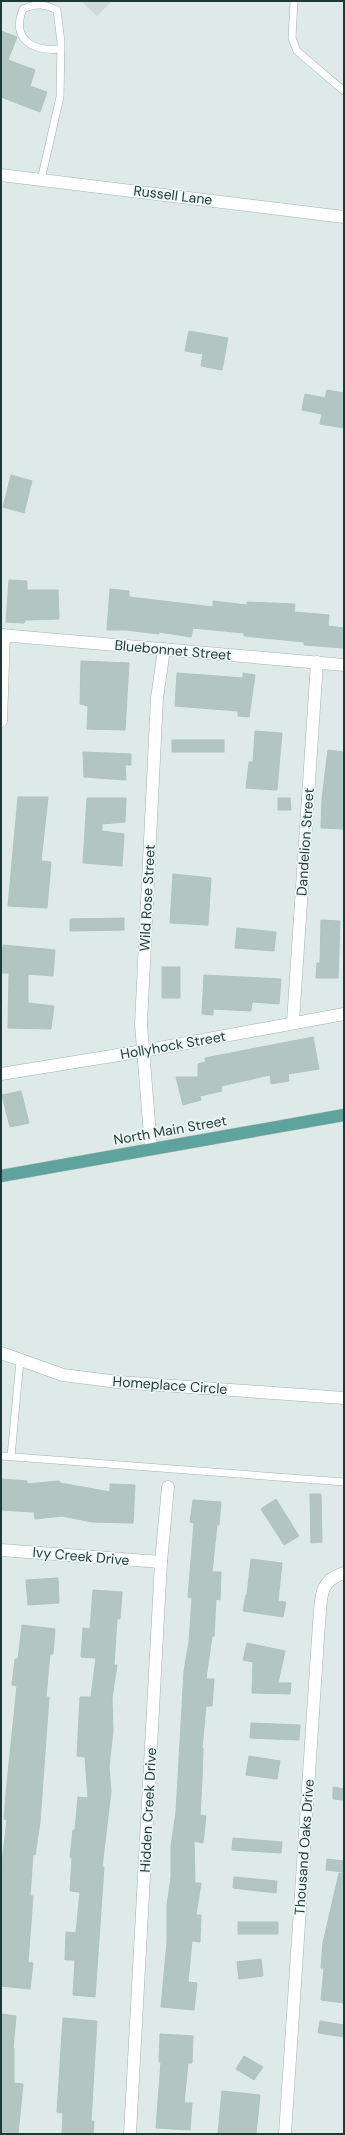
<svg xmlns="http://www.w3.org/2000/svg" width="345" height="2135" font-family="'DM Sans',sans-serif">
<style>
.built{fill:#cbdad6}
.building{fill:#b2c5c0;stroke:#afc4bf}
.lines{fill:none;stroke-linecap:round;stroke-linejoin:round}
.lane-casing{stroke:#a0b2af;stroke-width:8}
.street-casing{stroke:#a0b2af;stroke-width:13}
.primary-casing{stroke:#bcc4c3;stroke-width:13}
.lane{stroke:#fff;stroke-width:7}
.street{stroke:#fff;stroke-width:12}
.primary{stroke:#5fa39e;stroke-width:12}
.labels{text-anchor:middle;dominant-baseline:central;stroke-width:3.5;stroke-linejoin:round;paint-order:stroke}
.street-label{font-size:14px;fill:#1e3a38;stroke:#edf7f4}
</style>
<rect width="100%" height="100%" fill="#ddeae7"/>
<!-- built -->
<path class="built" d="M81,1H112L97,16Z"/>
<!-- building -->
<g class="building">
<path d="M1,31L17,37L8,60L35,70L30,86L47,92L40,112L1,97Z"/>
<path d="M189,331L228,338L222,370L201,366L203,354L185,351Z"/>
<path d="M327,390L344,393V428L320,424L322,414L302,410L305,394L325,398Z"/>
<path d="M11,475L32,481L24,513L3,507Z"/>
<path d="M9,580L27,581V590H58L59,619L25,620L24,623L6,622Z"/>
<path d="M110,589L129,591V597L213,607V601L247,605V602L295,604L294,612L329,615L328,626L344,628V648L304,645V642L244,636V633L193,628L191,637L159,632V634L126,630H107Z"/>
<path d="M81,661L129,663L125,730L87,729L88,706L80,704Z"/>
<path d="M177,673L243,678V673L255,675L249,717L238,716V711L175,706Z"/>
<path d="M255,731L282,733L277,790L246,788L249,762H253Z"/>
<rect x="172" y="740" width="52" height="12"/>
<path d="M328,750L344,752V829L321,828L322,799Z"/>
<path d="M83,752L131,754V765H125L126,780L84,777Z"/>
<path d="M18,797H48L41,861L51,862L47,908L8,906Z"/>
<path d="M87,798H126L125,822L102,824V831L124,834L122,866L83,863Z"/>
<path d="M278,798H290L291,810H278Z"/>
<path d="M173,874L211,878L208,925L170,923Z"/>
<path d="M124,918V930L70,931V919Z"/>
<path d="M321,920L340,921L338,978H316L317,963H320Z"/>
<path d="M237,928L276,932L274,951L235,948Z"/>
<path d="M3,945L55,950L53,976L28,974V1003L54,1006L51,1029L8,1028L9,973H1Z"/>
<rect x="162" y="967" width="18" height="31"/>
<path d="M204,975L281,979L279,1004L252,1002L251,1011L213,1009V1015L202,1014Z"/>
<path d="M313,1037L319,1069L288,1074L289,1081L271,1084L270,1075L221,1086L222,1091L200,1096L201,1100L183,1105L176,1077H198V1064L206,1062L205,1058Z"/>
<path d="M21,1091L29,1123L10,1127L2,1095Z"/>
<path d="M1,1479L27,1481V1484L59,1481L60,1483L110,1492V1484L135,1485L133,1523L92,1522L62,1516L35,1519L34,1512L1,1510Z"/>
<path d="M310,1494H321L322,1542L311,1543Z"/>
<path d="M276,1499L299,1536L284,1545L261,1509Z"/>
<path d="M193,1500L221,1502L219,1525H217L212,1572H221L220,1600L216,1599L214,1636H212L206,1679H214L212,1706H206L202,1748H203L202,1780L200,1815L206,1816L203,1843L194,1841L195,1883H201L196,1915H201L200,1942L192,1941L188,1982L197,1983L194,2010L161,2007L167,1942V1905L171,1877V1846L176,1812L184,1671L189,1642L192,1598L188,1597L194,1523L190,1522Z"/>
<path d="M251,1559L282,1563L278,1601L286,1602L283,1617L243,1611L246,1595H247Z"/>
<path d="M58,1578L59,1603L28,1605L26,1580Z"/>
<path d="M93,1590L122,1592L120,1619H117L114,1665H117L112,1698L113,1731L109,1767L111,1791L102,1867H104L95,1997L73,1995L75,1960H65L66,1932L76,1933L80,1892L70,1891L72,1858L70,1857L73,1830H75L78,1797L88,1798L85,1757L77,1756L80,1697H91L96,1658L81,1657L83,1628L90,1629Z"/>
<path d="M22,1625L55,1629L53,1654H50L46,1697H49L40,1822L35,1855L33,1854L30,1896H33L28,1962L33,1963L30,1989L1,1986V1872L7,1820L4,1819L6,1793L17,1686L12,1685L15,1659H18Z"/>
<path d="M247,1643L285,1651L278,1683H291L290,1694L252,1693L253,1662L243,1660Z"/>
<path d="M251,1723L300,1725L299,1740L250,1738Z"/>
<path d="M249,1756L280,1761L277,1779L246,1775Z"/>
<path d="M333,1787L344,1789L343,1800L333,1799Z"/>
<path d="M233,1838L282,1842L281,1853L232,1850Z"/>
<path d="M327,1859L344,1861V1872L326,1870Z"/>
<path d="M339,1873H344V2003L321,2000L324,1968H321L323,1943Z"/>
<path d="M234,1877L277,1881L276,1893L233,1888Z"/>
<rect x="238" y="1922" width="40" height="12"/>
<path d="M261,1959L263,1976L239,1979L237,1962Z"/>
<path d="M1,2014L16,2016L13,2048H14V2083L23,2084L18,2134H1Z"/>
<path d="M63,2018L97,2021L91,2121H94L93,2134H62L63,2113L57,2112Z"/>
<path d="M320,2021L344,2025V2037L318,2033Z"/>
<path d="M160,2034L193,2036L192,2063H188L184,2103H192L190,2130L156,2128L161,2062H159Z"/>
<path d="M244,2056L263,2067L254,2080L236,2069Z"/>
<path d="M222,2091L260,2095L256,2134H218Z"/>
</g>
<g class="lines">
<defs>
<g id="lane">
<path d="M294,1L292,38L297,51L344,91"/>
<path d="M41,180L60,97L61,42L57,10C45,4 36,3 23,9C11,39 32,52 61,49"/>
<path d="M1,1456L344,1482"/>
<path d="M11,1456L20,1361"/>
</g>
<g id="street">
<path d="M1,175L344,217"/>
<path d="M1,635L344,665"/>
<path d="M1,721L4,635"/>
<path d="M293,1022L317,662"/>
<path d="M1,1074L143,1051L344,1014"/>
<path d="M151,1148L141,1024L157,698L164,649"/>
<path d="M1,1353L63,1375L118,1382L344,1398"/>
<path d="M1,1550L161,1562"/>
<path d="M130,2134L161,1562L168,1487"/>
<path d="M285,2134L319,1623C322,1598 317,1582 344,1573"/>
</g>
<path id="primary" d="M1,1176L344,1115"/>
</defs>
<!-- lane casing -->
<use href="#lane" class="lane-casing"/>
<!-- street casing -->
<use href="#street" class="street-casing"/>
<!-- primary casing -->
<use href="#primary" class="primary-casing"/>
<!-- lane -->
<use href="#lane" class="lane"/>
<!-- street -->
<use href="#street" class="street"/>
<!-- primary -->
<use href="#primary" class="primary"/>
</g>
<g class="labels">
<!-- street labels -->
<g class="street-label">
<text transform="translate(173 195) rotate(7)">Russell Lane</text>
<text transform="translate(173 650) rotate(5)">Bluebonnet Street</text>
<text transform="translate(305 842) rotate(-86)">Dandelion Street</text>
<text transform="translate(147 898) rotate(-87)">Wild Rose Street</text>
<text transform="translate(173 1045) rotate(-10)">Hollyhock Street</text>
<text transform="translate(170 1130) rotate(-10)">North Main Street</text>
<text transform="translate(170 1385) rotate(4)">Homeplace Circle</text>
<text transform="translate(81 1556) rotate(5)">Ivy Creek Drive</text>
<text transform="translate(148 1810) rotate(-87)">Hidden Creek Drive</text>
<text transform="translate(304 1847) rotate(-86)">Thousand Oaks Drive</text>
</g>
</g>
<!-- border -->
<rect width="345" height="2135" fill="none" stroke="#1e3a38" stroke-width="4"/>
</svg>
